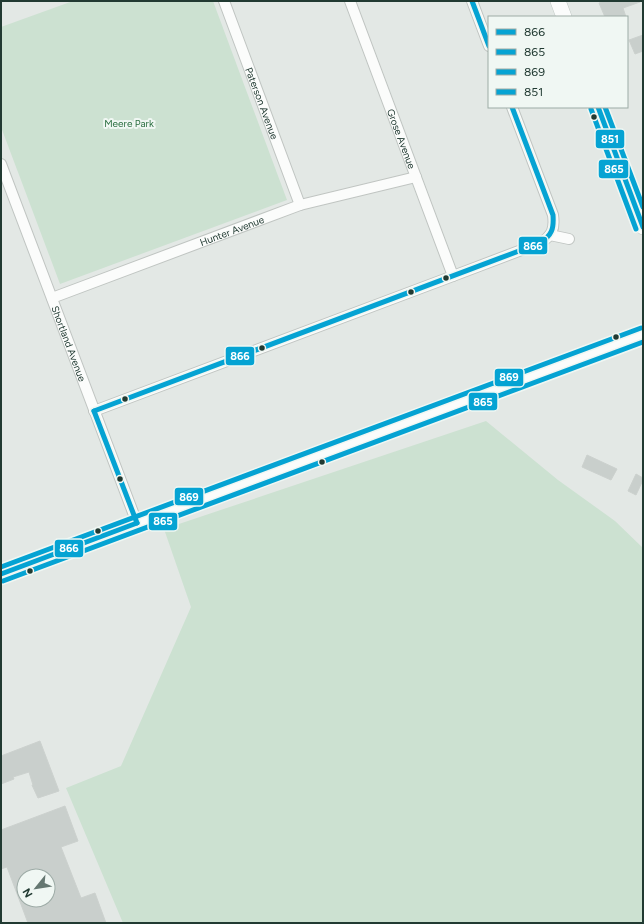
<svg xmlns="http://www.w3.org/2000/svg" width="644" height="924" font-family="Figtree,sans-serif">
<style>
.green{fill:#cce1d1}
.building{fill:#c9cfcc;stroke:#ccd1ce;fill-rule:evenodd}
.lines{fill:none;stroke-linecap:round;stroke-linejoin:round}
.minor-casing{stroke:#c0c5c2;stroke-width:12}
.tertiary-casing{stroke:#c0c5c2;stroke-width:14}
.secondary-casing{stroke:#bec6c2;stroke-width:16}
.minor{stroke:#fbfcfb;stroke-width:10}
.tertiary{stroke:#fbfcfb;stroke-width:13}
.secondary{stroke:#fbfcfb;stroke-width:15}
.bus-1-casing{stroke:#f0f7f3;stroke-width:8}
.bus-2-casing{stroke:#f0f7f3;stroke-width:8}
.bus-3-casing{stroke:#f0f7f3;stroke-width:8}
.bus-4-casing{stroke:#f0f7f3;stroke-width:8}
.bus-5-casing{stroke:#f0f7f3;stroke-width:8}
.bus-1{stroke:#05a3d3;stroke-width:5}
.bus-2{stroke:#05a3d3;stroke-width:5}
.bus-3{stroke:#05a3d3;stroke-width:5}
.bus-4{stroke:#05a3d3;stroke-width:5}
.bus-5{stroke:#05a3d3;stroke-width:5}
.bus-dot{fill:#213a32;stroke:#f0f7f3;stroke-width:1.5}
.labels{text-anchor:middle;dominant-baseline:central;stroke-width:4;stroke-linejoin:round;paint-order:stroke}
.street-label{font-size:10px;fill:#213a32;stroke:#f0f7f3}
.park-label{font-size:10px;fill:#2c7042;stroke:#f0f7f3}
.line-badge{stroke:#f0f7f3;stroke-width:1.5}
.badge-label{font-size:11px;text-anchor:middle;font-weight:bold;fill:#fff}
</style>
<rect width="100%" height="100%" fill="#e3e8e5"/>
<!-- green -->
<g class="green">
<path d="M73,1H213L287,200L60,284L1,127V27Z"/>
<path d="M486,421L558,480L615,521L643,548V923H123L66,788L121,766L191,607L164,529Z"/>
</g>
<!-- building -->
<g class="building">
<path d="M604,1H640V2L623,8L626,17H605L599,3Z"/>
<path d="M643,35V51L635,54L629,40Z"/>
<path d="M587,455L617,469L611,480L582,467Z"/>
<path d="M636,474L643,478V480L636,495L628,491Z"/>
<path d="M40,741L59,791L38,798L32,785H33L29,772L13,777L14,779L1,784V756Z"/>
<path d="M65,806L78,841L61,847L81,898L95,893L106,923H28L7,867L1,869V830ZM24,876H48V900H24Z"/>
</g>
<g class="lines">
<defs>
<g id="minor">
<path id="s1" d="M224,1L300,205"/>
<path id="s2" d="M350,1L453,276"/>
<path d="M472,1L489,46"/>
<path id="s3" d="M1,164L137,523"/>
<path d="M550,235L569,239"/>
<path id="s4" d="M52,298L300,205L416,177"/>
<path d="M94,411L453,276L540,243C552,236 555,229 553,215L512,107"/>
</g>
<path id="tertiary" d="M1,574L643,335"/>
<g id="secondary">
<path d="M558,1L564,17"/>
<path d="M598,107L643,227"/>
</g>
</defs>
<!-- minor casing -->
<use href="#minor" class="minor-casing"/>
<!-- tertiary casing -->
<use href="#tertiary" class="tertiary-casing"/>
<!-- secondary casing -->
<use href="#secondary" class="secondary-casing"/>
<!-- minor -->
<use href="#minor" class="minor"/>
<!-- tertiary -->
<use href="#tertiary" class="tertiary"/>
<!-- secondary -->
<use href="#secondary" class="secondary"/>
<defs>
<g id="bus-1">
<path d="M472,1L489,46"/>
<path d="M94,411L540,243C552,235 554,229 553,215L512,107"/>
<path d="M94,411L137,523"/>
<path d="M1,574L137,523"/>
</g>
<g id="bus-2">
<path d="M591,109L636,229"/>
<path d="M3,581L643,342"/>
</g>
<path id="bus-3" d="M1,567L641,328"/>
<path id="bus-4" d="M598,107L643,227"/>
<path id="bus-5" d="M605,107L643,207"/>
</defs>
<!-- bus-1 casing -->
<use href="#bus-1" class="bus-1-casing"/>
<!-- bus-2 casing -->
<use href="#bus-2" class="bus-2-casing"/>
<!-- bus-3 casing -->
<use href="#bus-3" class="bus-3-casing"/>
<!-- bus-4 casing -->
<use href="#bus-4" class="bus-4-casing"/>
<!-- bus-5 casing -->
<use href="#bus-5" class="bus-5-casing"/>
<!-- bus-1 -->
<use href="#bus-1" class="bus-1"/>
<!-- bus-2 -->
<use href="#bus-2" class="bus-2"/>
<!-- bus-3 -->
<use href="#bus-3" class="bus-3"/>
<!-- bus-4 -->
<use href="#bus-4" class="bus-4"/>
<!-- bus-5 -->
<use href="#bus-5" class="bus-5"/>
</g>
<!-- markers -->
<g class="bus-dot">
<circle cx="594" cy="117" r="3.5"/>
<circle cx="446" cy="278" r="3.5"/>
<circle cx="411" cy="292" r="3.5"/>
<circle cx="616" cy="337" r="3.5"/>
<circle cx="262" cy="348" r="3.5"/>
<circle cx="125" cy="399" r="3.5"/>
<circle cx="322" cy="462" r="3.5"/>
<circle cx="120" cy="479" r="3.5"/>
<circle cx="98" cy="531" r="3.5"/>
<circle cx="30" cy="571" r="3.5"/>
</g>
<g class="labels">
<!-- street labels -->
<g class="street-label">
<text stroke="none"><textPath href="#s1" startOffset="109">Paterson Avenue</textPath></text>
<text stroke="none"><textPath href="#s2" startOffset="147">Grose Avenue</textPath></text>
<text stroke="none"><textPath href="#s4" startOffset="192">Hunter Avenue</textPath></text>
<text stroke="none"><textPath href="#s3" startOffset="192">Shortland Avenue</textPath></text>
</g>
<!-- park labels -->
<g class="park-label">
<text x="129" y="123">Meere Park</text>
</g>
</g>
<g class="line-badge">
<rect x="595" y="129" width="30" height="20" rx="4" fill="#05a3d3"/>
<rect x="598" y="159" width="31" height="20" rx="4" fill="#05a3d3"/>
<rect x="518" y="236" width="30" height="19" rx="4" fill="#05a3d3"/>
<rect x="225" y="346" width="30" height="20" rx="4" fill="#05a3d3"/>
<rect x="494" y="368" width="30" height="19" rx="4" fill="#05a3d3"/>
<rect x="468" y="392" width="30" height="19" rx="4" fill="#05a3d3"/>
<rect x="174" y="487" width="30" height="19" rx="4" fill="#05a3d3"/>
<rect x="148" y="512" width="30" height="19" rx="4" fill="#05a3d3"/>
<rect x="54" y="539" width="30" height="19" rx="4" fill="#05a3d3"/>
</g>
<g class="badge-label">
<text x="610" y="143">851</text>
<text x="614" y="173">865</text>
<text x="533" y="250">866</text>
<text x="240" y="360">866</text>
<text x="509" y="381">869</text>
<text x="483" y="406">865</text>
<text x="189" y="501">869</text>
<text x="163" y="525">865</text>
<text x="69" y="552">866</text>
</g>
<!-- border -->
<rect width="644" height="924" fill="none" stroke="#213a32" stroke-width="4"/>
<!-- legend -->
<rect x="488" y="16" width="140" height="92" fill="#f0f7f3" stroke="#9daba6"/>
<rect x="496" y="29" width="20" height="6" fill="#05a3d3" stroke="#9daba6"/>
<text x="524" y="36" font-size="12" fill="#213a32">866</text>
<rect x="496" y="49" width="20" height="6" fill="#05a3d3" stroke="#9daba6"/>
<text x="524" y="56" font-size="12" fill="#213a32">865</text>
<rect x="496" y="69" width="20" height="6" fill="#05a3d3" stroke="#9daba6"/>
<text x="524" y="76" font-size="12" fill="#213a32">869</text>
<rect x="496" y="89" width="20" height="6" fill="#05a3d3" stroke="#9daba6"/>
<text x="524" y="96" font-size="12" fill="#213a32">851</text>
<!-- north arrow -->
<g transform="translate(36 888) rotate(240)"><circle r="19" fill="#f0f7f3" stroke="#9daba6"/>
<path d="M0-3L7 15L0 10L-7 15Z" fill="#657771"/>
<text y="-6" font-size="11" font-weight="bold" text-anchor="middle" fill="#213a32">N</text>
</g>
</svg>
